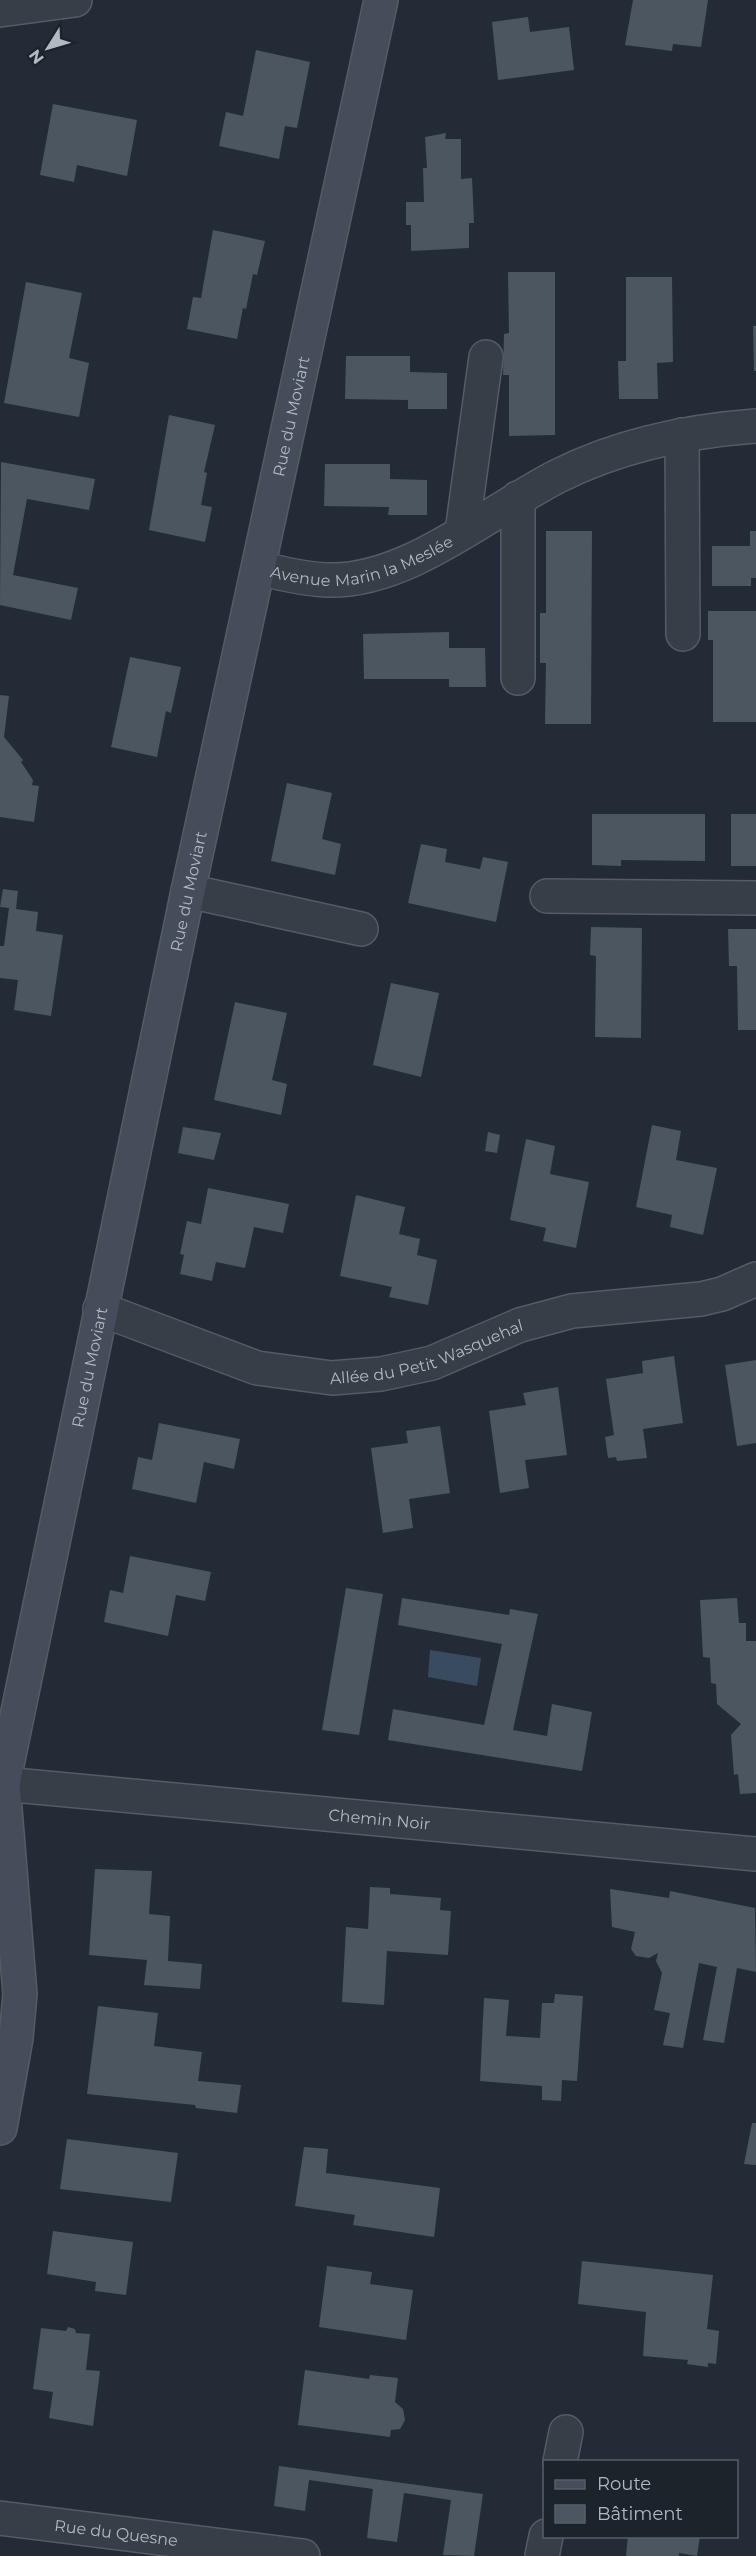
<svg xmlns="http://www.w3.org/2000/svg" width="756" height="2556" font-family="Montserrat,sans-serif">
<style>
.water{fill:#394b5e}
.building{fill:#4b5661}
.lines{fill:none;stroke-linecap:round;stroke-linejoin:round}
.street-casing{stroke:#545c64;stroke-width:36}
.secondary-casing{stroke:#545c64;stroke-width:36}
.street{stroke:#363e47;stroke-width:33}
.secondary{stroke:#444d59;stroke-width:33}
.labels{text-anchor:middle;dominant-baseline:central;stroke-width:4.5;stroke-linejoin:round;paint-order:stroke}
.street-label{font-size:16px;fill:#b1b9c3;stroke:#1b232b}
</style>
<rect width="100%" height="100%" fill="#232c36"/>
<!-- water -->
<path class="water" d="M430,1650L481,1658L477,1686L428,1677Z"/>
<!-- building -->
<g class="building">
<path d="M633,0H708L701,47L673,44L672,51L625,45Z"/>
<path d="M528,17L530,32L569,27L574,70L498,80L492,22Z"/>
<path d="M256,50L310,62L297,128L285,126L279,159L219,146L226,112L243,116Z"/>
<path d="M53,104L137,120L127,176L77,165L74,182L40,175Z"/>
<path d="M446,133L445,139H461V179L472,178L474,223H469V248L411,251V225H406V202H424L423,168H427L425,137Z"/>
<path d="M213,230L265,241L257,275L253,274L246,309L243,308L237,339L187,329L193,297L201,298Z"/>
<path d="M508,272H555V435L509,436V375H503L504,334L509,333Z"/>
<path d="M626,277H672L673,362L657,363L658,399H619L618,361H626Z"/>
<path d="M26,282L82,293L69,358L89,363L79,417L4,403Z"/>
<path d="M753,326H756V371H754Z"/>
<path d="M346,356H410V372L447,373V409H408V400L345,399Z"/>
<path d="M169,415L215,425L204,472L207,473L201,505L212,507L205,542L149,530Z"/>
<path d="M1,462L95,479L89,510L27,499L13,575L78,588L71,620L0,605Z"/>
<path d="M325,464H390V479L427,480V515H388L389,507L324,506Z"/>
<path d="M546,531H592L591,724H545L546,663H540V613H546Z"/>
<path d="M750,531H756V578H751V586H712V546H750Z"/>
<path d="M708,611H756V722H713V640H708Z"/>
<path d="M449,632V648H485L486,687H449V679H364L363,634Z"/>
<path d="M130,657L181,667L171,713L166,711L157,757L111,747Z"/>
<path d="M0,695L9,696L4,737L23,760L21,762L33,780L32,785L39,786L34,822L0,817Z"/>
<path d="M287,783L332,793L322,839L341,844L335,875L271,861Z"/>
<path d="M592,814H705V861L621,860V866L592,865Z"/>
<rect x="731" y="814" width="25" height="52"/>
<path d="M421,844L447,849L445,862L480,869L483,857L508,862L496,922L408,903Z"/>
<path d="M3,889L18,891L16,909L38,912L36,931L63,935L51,1016L14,1010L18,980L0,978V946H4L9,908L0,907Z"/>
<path d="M591,927L642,928L641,1038L595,1037L596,956L590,955Z"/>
<path d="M728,929H756V1030H738L737,966H729Z"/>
<path d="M391,983L439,993L421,1077L373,1065Z"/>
<path d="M235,1002L287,1013L272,1080L287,1084L281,1115L214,1100Z"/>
<path d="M652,1125L681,1131L676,1160L717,1168L703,1235L670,1227L672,1215L636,1207Z"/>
<path d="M183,1127L221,1133L214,1160L178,1153Z"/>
<path d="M488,1132L500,1135L497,1153L485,1151Z"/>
<path d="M526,1139L555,1146L550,1174L589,1182L576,1248L543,1241L546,1228L510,1220Z"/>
<path d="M208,1188L289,1204L283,1233L254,1227L245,1268L216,1262L212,1281L180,1274L184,1255L180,1254L187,1221L201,1224Z"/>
<path d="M356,1195L405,1207L399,1234L420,1239L417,1255L437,1260L428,1305L389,1297L392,1287L340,1276Z"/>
<path d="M674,1356L683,1423L643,1429L647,1458L617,1461L616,1457L608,1458L605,1437L614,1435L606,1379L643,1373L642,1361Z"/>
<path d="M756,1360V1443L737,1446L725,1365Z"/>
<path d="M558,1387L567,1455L525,1460L529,1488L500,1493L489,1411L526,1405L523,1393Z"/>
<path d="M159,1423L240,1439L234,1469L204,1462L196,1503L132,1489L138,1457L152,1460Z"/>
<path d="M440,1426L450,1493L409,1499L413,1528L383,1533L371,1448L408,1443L406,1431Z"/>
<path d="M130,1556L211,1572L205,1601L176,1595L168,1636L104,1622L110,1590L123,1593Z"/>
<path d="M346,1588L383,1594L359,1735L322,1730Z"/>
<path d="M402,1598L509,1615L510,1609L538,1614L513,1730L547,1736L552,1704L592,1712L582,1771L388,1740L393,1709L484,1725L502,1644L398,1625Z"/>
<path d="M737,1598L739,1623H746V1641H756V1793L740,1794L738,1774L734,1775L731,1735L741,1724L717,1704L716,1684L711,1683L710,1658L703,1657L700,1600Z"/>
<path d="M95,1869L152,1871L149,1914L170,1916L168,1961L202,1964L200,1989L144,1985L147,1960L89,1955Z"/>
<path d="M370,1887L390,1888V1894L441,1898L440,1910L451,1911L448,1955L387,1951L384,2005L342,2002L346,1927L368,1929Z"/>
<path d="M610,1889L669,1898L670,1891L755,1908L756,1972L737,1968L724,2043L703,2040L717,1967L699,1963L683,2048L663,2045L670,2013L654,2010L662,1973L656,1961L658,1953L649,1958L636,1956L631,1949L635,1932L612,1927Z"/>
<path d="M555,1994L583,1996L577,2081L562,2080L561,2101L542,2100V2086L480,2081L484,1998L509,2000L506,2036L540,2038L542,2003H554Z"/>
<path d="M98,2006L158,2013L154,2046L202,2052L198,2081L241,2085L237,2113L196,2108L195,2105L87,2094Z"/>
<path d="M752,2123H756V2165L744,2164Z"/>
<path d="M67,2139L178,2153L171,2202L60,2189Z"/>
<path d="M304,2147L328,2149L326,2173L440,2188L434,2237L353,2225L355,2215L295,2206Z"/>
<path d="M53,2231L133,2242L126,2295L95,2291L96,2282L47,2274Z"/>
<path d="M582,2261L713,2275L707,2329L719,2331L716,2364L708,2363V2367L687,2364L688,2360L643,2356L646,2312L578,2304Z"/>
<path d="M327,2266L372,2272L370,2284L413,2290L406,2340L319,2327Z"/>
<path d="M68,2327L75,2329L76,2333L90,2334L86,2370L100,2371L93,2426L49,2418L53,2392L33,2389L41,2328L66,2331Z"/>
<path d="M305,2370L369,2379L370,2375L398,2378L395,2402L403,2409L405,2420L400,2429L391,2430L390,2437L298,2425Z"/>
<path d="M279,2466L483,2494L474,2556L443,2555L451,2500L404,2493L397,2542L367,2538L373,2489L309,2480L305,2511L274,2506Z"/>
<path d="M628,2536H700L697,2556L679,2553V2556H626Z"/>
</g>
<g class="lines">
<defs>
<g id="street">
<path d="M0,10L75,0"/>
<path d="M682,435L683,634"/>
<path d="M518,498V678"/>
<path d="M462,532L486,357"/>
<path id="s1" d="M260,568C282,574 304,579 327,580C407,583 489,511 558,476C620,445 688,431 756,426"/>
<path d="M188,891L361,929"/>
<path d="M547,896L756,898"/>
<path id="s2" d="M100,1309L257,1368L332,1378L381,1374L432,1363L520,1325L572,1311L701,1299L722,1294L756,1279"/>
<path id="s3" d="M3,1784L756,1854"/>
<path d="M560,2462L566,2432"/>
<path id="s4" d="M0,2518L303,2556"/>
<path d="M542,2556L546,2536"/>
</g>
<g id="secondary">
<path id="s5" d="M0,2128L16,2038L20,1994L3,1784L188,891L381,0"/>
</g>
</defs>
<!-- street casing -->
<use href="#street" class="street-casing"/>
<!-- secondary casing -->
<use href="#secondary" class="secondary-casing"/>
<!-- street -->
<use href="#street" class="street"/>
<!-- secondary -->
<use href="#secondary" class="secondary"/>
</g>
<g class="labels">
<!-- street labels -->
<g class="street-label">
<text stroke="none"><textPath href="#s5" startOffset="1744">Rue du Moviart</textPath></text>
<text stroke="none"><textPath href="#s1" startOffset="106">Avenue Marin la Meslée</textPath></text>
<text stroke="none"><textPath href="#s5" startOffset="1258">Rue du Moviart</textPath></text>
<text stroke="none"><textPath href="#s2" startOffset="342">Allée du Petit Wasquehal</textPath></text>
<text stroke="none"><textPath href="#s5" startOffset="772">Rue du Moviart</textPath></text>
<text stroke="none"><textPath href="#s3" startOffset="378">Chemin Noir</textPath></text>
<text stroke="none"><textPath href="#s4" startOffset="117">Rue du Quesne</textPath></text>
</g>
</g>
<!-- legend -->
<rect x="543" y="2460" width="195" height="78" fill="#1b232b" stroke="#575f68" stroke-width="1.5"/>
<rect x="555" y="2480" width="30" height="9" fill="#444d59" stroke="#575f68" stroke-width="1.5"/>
<text x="597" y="2490" font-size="18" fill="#b1b9c3">Route</text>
<rect x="555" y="2505" width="30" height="18" fill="#4b5661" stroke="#575f68" stroke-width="1.5"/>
<text x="597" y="2520" font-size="18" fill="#b1b9c3">Bâtiment</text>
<!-- north arrow -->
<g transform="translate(48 48) rotate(233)" stroke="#1b232b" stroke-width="4.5" paint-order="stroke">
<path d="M0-4.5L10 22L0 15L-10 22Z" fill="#b1b9c3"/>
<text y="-9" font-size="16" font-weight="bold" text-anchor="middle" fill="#b1b9c3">N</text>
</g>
</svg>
